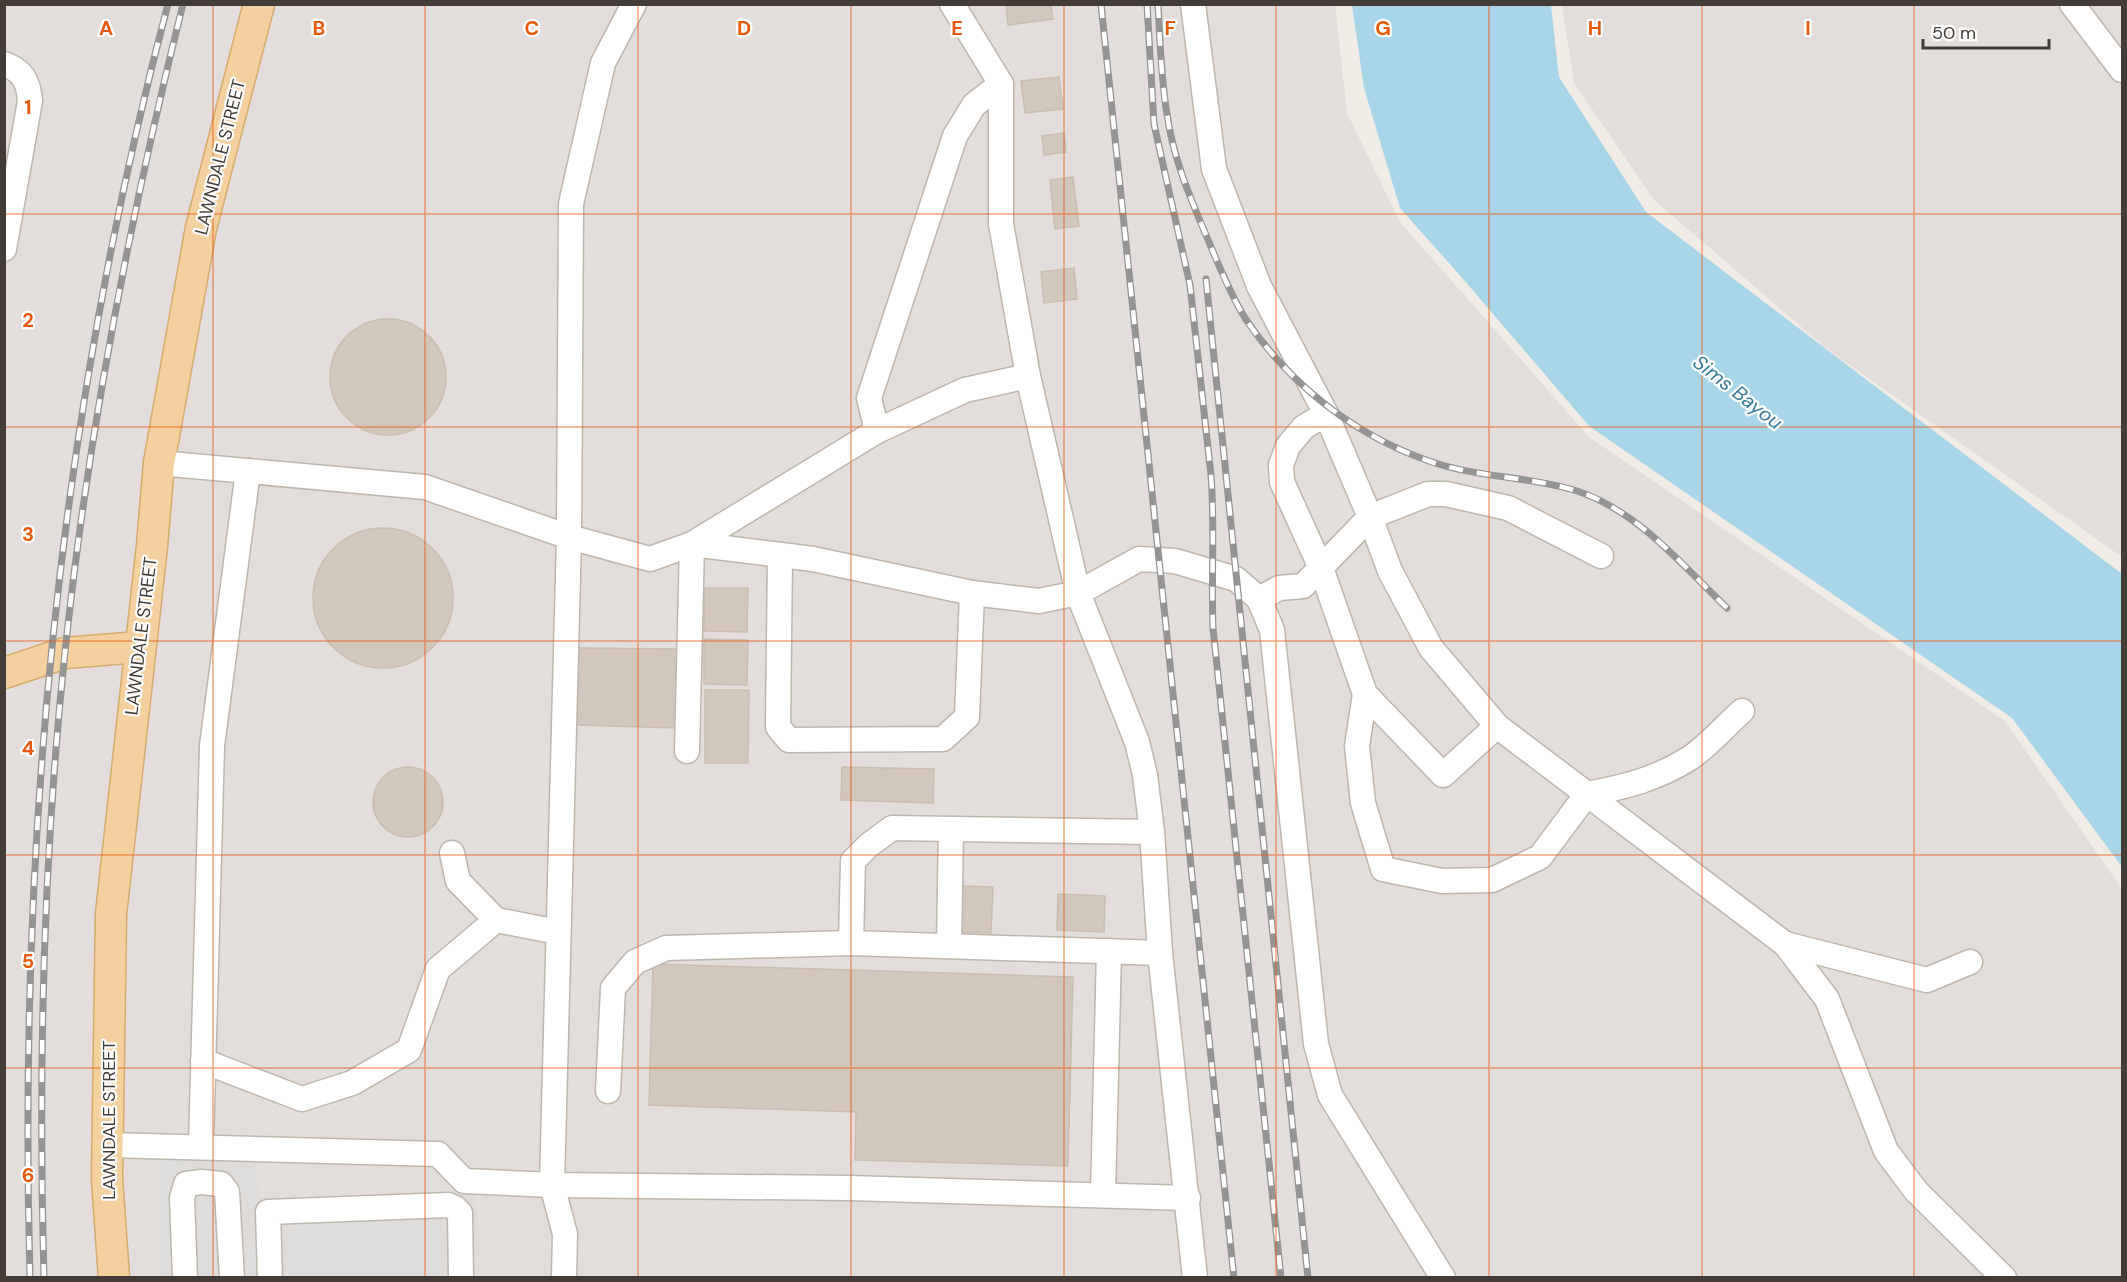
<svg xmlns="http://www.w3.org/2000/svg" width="2127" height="1282" font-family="'DM Sans',sans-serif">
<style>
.industrial{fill:#e3dedb}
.parking{fill:#dfdddb}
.water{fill:#a8d5e8}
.building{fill:#d1c7bd;stroke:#cbbeb1;stroke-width:1.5}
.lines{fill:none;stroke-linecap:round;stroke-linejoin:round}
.minor-casing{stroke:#beb6ad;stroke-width:27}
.major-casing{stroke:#d6ab6f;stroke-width:33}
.minor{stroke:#fff;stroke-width:24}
.major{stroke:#f3d09d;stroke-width:30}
.rail-casing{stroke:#949494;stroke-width:7}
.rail{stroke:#fff;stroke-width:4.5;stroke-dasharray:14;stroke-linecap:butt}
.grid{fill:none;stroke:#e8590c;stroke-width:1.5;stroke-opacity:0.55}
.labels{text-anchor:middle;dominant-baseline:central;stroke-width:4.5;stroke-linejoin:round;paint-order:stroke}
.street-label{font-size:18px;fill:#433c36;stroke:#fff}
.water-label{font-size:20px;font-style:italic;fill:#397d9c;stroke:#fff}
.grid-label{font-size:20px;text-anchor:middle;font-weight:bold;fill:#e8590c;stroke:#fff;stroke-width:4.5;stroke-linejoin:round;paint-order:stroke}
</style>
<rect width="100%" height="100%" fill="#f1ece6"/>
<!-- industrial -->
<g class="industrial">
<path d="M5,5H1335L1347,113L1400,222L1589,437L2005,721L2122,889V1277L5,1278Z"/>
<path d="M1562,5H2122V557L1827,349L1654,200L1574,83Z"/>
</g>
<!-- parking -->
<path class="parking" d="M157,1153L257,1154L260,1198L475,1192L480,1277H160Z"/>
<!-- water -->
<path class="water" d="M1352,5H1551L1559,77L1646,212L2122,574V867L2012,718L1589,426L1464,280L1400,208L1364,88Z"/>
<!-- building -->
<g class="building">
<path d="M1006,4H1051L1053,19L1008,25Z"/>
<path d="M1059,77L1063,109L1025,113L1021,81Z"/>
<path d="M1064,133L1066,152L1044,155L1042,136Z"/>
<path d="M1073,177L1079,226L1055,229L1050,180Z"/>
<path d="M1074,268L1077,299L1044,303L1041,272Z"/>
<circle cx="388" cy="377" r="58"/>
<circle cx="383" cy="598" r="70"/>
<path d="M705,588H748L747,632L704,631Z"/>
<path d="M704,639L748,640L747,685L704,684Z"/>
<path d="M579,648L678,649L677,728L577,725Z"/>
<path d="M705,690H749L748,763H705Z"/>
<circle cx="408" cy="802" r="35"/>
<path d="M842,767L934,769L933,803L841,800Z"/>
<path d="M961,886L993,887L991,933L959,932Z"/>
<path d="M1058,894L1105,896L1104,932L1057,930Z"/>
<path d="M653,964L1073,977L1068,1166L855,1160L856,1112L649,1105Z"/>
</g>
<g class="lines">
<defs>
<g id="minor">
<path d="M952,4L1001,84V224L1028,376L1078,593L1137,742L1145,775L1152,832L1160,953L1195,1278"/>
<path d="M1193,4L1214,169L1259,286L1326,414L1370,517L1390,571L1431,648L1497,726L1785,944L1827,999L1886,1151L1916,1191L2004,1278"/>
<path d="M2072,4L2122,70"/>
<path d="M4,64C23,70 29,83 30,101L4,249"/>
<path d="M1326,414L1304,427L1288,446L1281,465L1282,482L1321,568L1365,694L1443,775L1497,726"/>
<path d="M877,431L869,398L955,136L974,105L1001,84"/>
<path d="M159,463L425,487L569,537L650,559L692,544L813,559L972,593L1039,601L1078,593L1139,559L1175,561L1236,579L1259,599L1272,630L1316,1044L1330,1095L1443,1278"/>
<path d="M780,555L778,727L789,740L943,739L967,717L972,593"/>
<path d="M1259,599L1279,588L1303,586L1370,517L1428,494H1446L1508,508L1601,556"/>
<path d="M1365,694L1357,746L1363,803L1383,869L1442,881L1492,880L1540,857L1587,794C1625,787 1657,779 1690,758C1709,745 1725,726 1742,711"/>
<path d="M687,751L692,544L877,431L965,390L1028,376"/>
<path d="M452,853L458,881L496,920L558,932"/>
<path d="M851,943L853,861L869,845L892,828L1152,832"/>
<path d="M1785,944L1927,980L1970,962"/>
<path d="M949,946L951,829"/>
<path d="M203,1061L302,1099L352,1083L409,1050L438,969L496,920"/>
<path d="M608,1091L613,988L635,962L666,948L851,943L1160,953"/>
<path d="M108,1145L438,1154L464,1181L552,1185L849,1188L1188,1198"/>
<path d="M201,1146L212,746L248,471"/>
<path d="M1103,1195L1109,951"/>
<path d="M185,1278L182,1198L186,1184L202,1182L221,1184L227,1192L232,1278"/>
<path d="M270,1278L268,1212L448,1205L455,1208L460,1213L461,1278"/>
<path d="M564,1278L565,1234L552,1185L569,537L571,204L603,63L634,4"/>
</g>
<g id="major">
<path d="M4,673L65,653L139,647"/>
<path d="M114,1278L107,1179L111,914L152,546L159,463L201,228L259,4"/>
</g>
</defs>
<!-- minor casing -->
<use href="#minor" class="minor-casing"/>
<!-- major casing -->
<use href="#major" class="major-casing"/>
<!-- minor -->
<use href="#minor" class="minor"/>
<!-- major -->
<use href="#major" class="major"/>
<defs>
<g id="rail">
<path d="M1101,4L1234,1278"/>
<path d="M1147,4L1154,124L1190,285L1211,475C1215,526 1211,577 1213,628L1281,1278"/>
<path d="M1158,4C1160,41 1161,78 1167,114C1173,157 1189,195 1206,235C1218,263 1229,292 1245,318C1289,384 1354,435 1429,461C1477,478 1529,476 1577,491C1638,511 1682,565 1727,608"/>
<path d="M1206,279L1308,1278"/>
<path d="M30,1278C18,849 58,419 168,4"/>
<path d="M44,1278C38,1069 43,860 65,652C88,434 130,217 183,4"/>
</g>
</defs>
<!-- rail casing -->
<use href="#rail" class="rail-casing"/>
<!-- rail -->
<use href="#rail" class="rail"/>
</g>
<!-- grid -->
<path class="grid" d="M213,4V1278M425,4V1278M638,4V1278M851,4V1278M1064,4V1278M1276,4V1278M1489,4V1278M1702,4V1278M1914,4V1278M4,214H2122M4,427H2122M4,641H2122M4,855H2122M4,1068H2122"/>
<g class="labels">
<!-- street labels -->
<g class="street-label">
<text transform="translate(220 157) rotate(-76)">LAWNDALE STREET</text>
<text transform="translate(141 636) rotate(-83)">LAWNDALE STREET</text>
<text transform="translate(109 1120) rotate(-90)">LAWNDALE STREET</text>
</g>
<!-- water labels -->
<g class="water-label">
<text transform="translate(1738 392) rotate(38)">Sims Bayou</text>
</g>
</g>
<g class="grid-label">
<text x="106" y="35">A</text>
<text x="319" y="35">B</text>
<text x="532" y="35">C</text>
<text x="744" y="35">D</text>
<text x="957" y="35">E</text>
<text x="1170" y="35">F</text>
<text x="1383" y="35">G</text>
<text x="1595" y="35">H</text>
<text x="1808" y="35">I</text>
<text x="28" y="114">1</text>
<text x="28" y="327">2</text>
<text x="28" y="541">3</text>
<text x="28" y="755">4</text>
<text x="28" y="968">5</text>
<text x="28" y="1182">6</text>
</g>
<!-- border -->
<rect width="2127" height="1282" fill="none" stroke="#433c36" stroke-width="12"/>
<!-- scale -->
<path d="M1923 39v9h126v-9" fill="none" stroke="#433c36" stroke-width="3"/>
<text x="1932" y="39" font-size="18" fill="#433c36" stroke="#ffffff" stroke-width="4.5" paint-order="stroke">50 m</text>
</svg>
